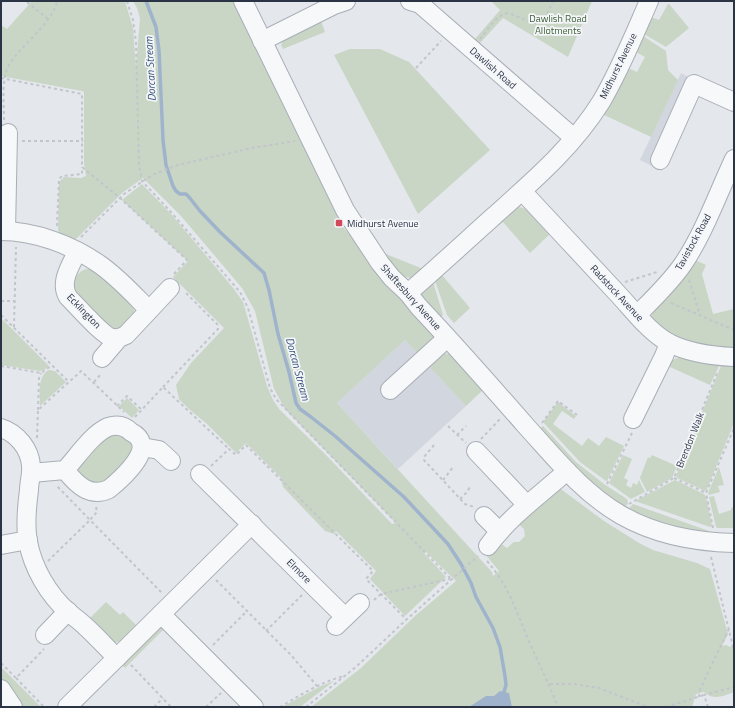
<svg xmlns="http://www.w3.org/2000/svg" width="735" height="708" font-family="'Titillium Web',sans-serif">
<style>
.built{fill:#d2d6de}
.green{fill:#c9d6c5}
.water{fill:#9fb4cc}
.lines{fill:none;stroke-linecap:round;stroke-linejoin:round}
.stream{stroke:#9fb4cc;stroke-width:3.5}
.minor-casing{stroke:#a9aeb7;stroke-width:20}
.path{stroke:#c2c5cb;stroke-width:2;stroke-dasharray:3 3;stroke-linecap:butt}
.minor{stroke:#f7f8fa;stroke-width:18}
.poi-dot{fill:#d1495b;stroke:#f4f6f9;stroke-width:1.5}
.labels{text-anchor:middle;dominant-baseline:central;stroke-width:3.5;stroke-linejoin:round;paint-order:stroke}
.park-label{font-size:10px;fill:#3f6138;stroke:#f4f6f9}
.street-label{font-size:10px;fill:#2b3445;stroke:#f4f6f9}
.poi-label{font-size:10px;fill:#2b3445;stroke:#f4f6f9;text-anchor:start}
.water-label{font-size:11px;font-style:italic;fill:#34527a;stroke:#f4f6f9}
</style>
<rect width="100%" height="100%" fill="#e4e7ec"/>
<!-- built -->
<g class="built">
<path d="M681,73L703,85L662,171L640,160Z"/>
<path d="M405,340L466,406L398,469L337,403Z"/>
</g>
<!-- green -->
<g class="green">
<path d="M32,1H125L133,28L136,67L140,18L137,8L133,1H238L342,226L418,313L432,332L434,337L430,344L419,355L405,340L337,403L492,572L493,576L499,571L485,554L497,541L507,548L514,542H519L525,536L524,529L515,521L558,487L604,521L639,543L653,550L697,563L710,569L728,634L722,646L726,645L730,647L734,644V692C723,696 714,701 704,692L696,694L692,707H311L361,668L415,616L456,581L425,551L423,552L446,577L405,616L370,579L376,571L336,531L334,534L325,531L283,487L281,478L246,443L236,453L207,424L189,409L179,399L176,385L191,363L224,328L173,277L188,261L122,200L142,184L172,215L234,289L243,302L246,312L267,386L273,400L279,409L328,457L392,524L396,523L285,409L274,389L255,311L242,288L181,216L143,178L122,193L77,238L73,240L60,235L58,230L59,182L64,177L81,178L86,176L84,163V92L82,91L1,76V25L7,29Z"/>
<path d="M491,1H592L568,57L503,18L480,43L475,39L500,10Z"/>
<path d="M668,4H669L689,28L666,47L644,34L651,17L659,20Z"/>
<path d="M321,21L325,32L283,49L281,45L284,39Z"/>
<path d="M643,36L666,51L668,70L678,80L651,137L602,114L628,68L637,72L645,57L636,52Z"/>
<path d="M350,49H380L409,62L490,150L418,214L334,55Z"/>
<path d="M516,207C531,206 542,224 551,233L530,253L503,222L499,225L498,222Z"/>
<path d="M386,254L423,269L415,279L401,276L383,256Z"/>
<path d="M695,260L706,265L702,274L713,314L734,309V351L706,349L662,331L651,318L652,312C667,296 683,280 695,260Z"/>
<path d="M91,268L95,269L134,305C137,318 126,325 116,330L94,318L71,286C74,276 81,269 91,268Z"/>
<path d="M441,274L470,308L454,323L447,315L435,281Z"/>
<path d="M433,282L443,315L438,320C433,313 418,300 423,291C425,288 430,284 433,282Z"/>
<path d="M1,318L49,366L44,370L40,371L1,365Z"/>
<path d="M441,353L449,354L483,390L466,406L426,363Z"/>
<path d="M681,357L718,364L719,366L710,385L670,367L667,368C670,361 674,358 681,357Z"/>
<path d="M734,364V423L707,489L705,491L677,478L676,476L721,366L723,365Z"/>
<path d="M49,370L55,371L66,382L40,406C40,395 37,376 49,370Z"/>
<path d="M127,398L139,410L132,418L119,406Z"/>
<path d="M558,402L576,416L574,419L562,411L553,424L582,446L588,438L599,446L606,437L624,446L607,481H606L580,462L543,422Z"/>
<path d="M543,426L576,462L604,484L627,499L628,503L623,510L604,497L538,430Z"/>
<path d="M119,432L131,442L133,452L109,483L96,487L80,474L78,467L102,437Z"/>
<path d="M623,455L632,459L624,478L628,480L626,485L631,488L633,483L637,485L639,480L645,492L631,499L609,483Z"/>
<path d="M652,455L677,466L672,478L647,492L640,478L648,457L650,458Z"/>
<path d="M719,467L724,485L718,486L720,492L709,495L708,493Z"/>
<path d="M675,480L704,494L706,497L712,526L710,527L635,501Z"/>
<path d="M714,496L719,514L731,510V508L734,507V528H717L716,527L709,497Z"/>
<path d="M633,504L709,531V536L681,531L627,511Z"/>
<path d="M106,602L120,615L123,612L137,626L121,641L118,642H112L88,620Z"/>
<path d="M158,627L165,628L125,668L120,663Z"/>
<path d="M1,667L41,707H21L1,678Z"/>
<path d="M334,681L300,707H282L321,686Z"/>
</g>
<!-- water -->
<path class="water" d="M500,691L509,693L512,707H469L486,696H494Z"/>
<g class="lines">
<!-- stream -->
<path class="stream" d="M146,1L156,27L159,51L163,140L166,165L173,186L176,191L180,194H186L189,197L200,211L220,232L264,273L269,290L278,334L289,372L296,403L300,409L311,417L335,436L404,497L448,544L461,564L471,583L476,597L493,628L500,647L505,676L506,685L503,695"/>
<defs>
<g id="minor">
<path d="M243,1L345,210L380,263L392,278L408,293L419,307C456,346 491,386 526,426C555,458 583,493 621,515C656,535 694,542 734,543"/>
<path d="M410,1L420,4L574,138"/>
<path d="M262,41L334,5L346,1"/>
<path d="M660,160L694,84L734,102"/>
<path d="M522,191C554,225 585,259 617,293C633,310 649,332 669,343C689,353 712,356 734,357"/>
<path d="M1,231C35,231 72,245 99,264C118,277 134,295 149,310"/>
<path d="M6,231L8,133"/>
<path d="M77,252C71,265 59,282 68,297C76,305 104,337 113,338C118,339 122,337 126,335L170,288"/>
<path d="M408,293C437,268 465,242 494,216C533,181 573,147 601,102C620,70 634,35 649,1"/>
<path d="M637,315C653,299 670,283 683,264C704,233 718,193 734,159"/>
<path d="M102,358L119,338"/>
<path d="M390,390L447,338"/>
<path d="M633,419L664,356L669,343"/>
<path d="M1,428C17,433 30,449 31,466C32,474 29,482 29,490C27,505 25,527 28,542C33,568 48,594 68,612C74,617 80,621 85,626C96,636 106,647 117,658"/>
<path d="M142,447L159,450L171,461"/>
<path d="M476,451L527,505"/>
<path d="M31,473L65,470C77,457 92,434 108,427C117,424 125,426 131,432C135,434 140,438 141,443C146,457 119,481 109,489C90,498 77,485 65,470"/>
<path d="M200,474L345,617"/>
<path d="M484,516L499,531"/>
<path d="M1,545L28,540"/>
<path d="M488,546C510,516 540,495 567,471"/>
<path d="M161,614L254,707"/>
<path d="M336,626L360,603"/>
<path d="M45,635L68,611"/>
<path d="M1,689L13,707"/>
<path d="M67,707L252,524"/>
</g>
</defs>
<!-- minor casing -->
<use href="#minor" class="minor-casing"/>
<!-- path -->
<g class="path">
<path d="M127,1L133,20L136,42L139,165L142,181L170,211L240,292L248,308L270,388L276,399L451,579"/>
<path d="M27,2L48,19"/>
<path d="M480,39C488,29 496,15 508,13C535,22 539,35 553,1"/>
<path d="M416,68L441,41"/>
<path d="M1,78L82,94V167L120,198L187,260L174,274"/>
<path d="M4,120C4,105 1,78 9,65C21,45 53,23 57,1"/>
<path d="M22,141H83"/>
<path d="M57,226L59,179L62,176L82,174V167"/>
<path d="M81,237L124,194L152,175L178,165L252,148L295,141"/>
<path d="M689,280L700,315"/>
<path d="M625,282L657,272"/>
<path d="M1,301H15"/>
<path d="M671,303L734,330"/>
<path d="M1,315L69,382"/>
<path d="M14,327L16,247"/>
<path d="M1,366L41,373L51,366"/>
<path d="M94,382L102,373"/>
<path d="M163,387L218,329V325L184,291"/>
<path d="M117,406L127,396L142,410"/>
<path d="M38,410L39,378L41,373"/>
<path d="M135,417L163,387L229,449"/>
<path d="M542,423L558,401L577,415"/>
<path d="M448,426L466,443"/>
<path d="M457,435L466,426"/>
<path d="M37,438L38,410L81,371L124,412"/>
<path d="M481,439L500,419"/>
<path d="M434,445L424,457V460L465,504L474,507"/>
<path d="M211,466L229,449L236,455L246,445L373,571L366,579L406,619"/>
<path d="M674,478L706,493"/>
<path d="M443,480L454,466"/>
<path d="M607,484L632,433"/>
<path d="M460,499L467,492L471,485"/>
<path d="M629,504L674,478L718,371"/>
<path d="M96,507L97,512L90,520L162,593"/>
<path d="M713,528L706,493L734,428"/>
<path d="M711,557L734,651"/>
<path d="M48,561L90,520L56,485"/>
<path d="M487,561C509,586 515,609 528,639C538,662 549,684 558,707"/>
<path d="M216,580L291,655L317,686"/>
<path d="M374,600L381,594L450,579"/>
<path d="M266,631L302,595"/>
<path d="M213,645L246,612"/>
<path d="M1,663L16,678L44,649"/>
<path d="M131,665L171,707"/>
<path d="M16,678L44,707"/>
<path d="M550,684H574L599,688L648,707"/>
<path d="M699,697L700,690L712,664L729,629"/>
<path d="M154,707L163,698"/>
<path d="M206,707L221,693"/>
<path d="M280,707C301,695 322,681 345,676"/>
<path d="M306,707L357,666L407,619L478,556"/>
<path d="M666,707L704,695"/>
<path d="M708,707L704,695L734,687"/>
</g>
<!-- minor -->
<use href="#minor" class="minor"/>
</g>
<!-- markers -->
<rect class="poi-dot" x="335" y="219" width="8" height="8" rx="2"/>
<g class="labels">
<!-- park labels -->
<g class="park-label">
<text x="558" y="18">Dawlish Road<tspan x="558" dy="12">Allotments</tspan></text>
</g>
<!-- street labels -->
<g class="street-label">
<text transform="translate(618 66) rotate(-64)">Midhurst Avenue</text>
<text transform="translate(493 68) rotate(41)">Dawlish Road</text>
<text transform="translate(693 242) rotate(-61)">Tavistock Road</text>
<text transform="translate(617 293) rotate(47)">Radstock Avenue</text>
<text transform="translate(411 297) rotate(48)">Shaftesbury Avenue</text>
<text transform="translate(84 311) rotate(46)">Ecklington</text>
<text transform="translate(690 440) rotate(-68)">Brendon Walk</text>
<text transform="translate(299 571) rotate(45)">Elmore</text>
</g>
<!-- poi labels -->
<g class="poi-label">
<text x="347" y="223">Midhurst Avenue</text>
</g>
<!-- water labels -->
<g class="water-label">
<text transform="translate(150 69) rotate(-93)">Dorcan Stream</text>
<text transform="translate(298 369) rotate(75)">Dorcan Stream</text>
</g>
</g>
<!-- border -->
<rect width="735" height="708" fill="none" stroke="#2b3445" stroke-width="4"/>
</svg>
